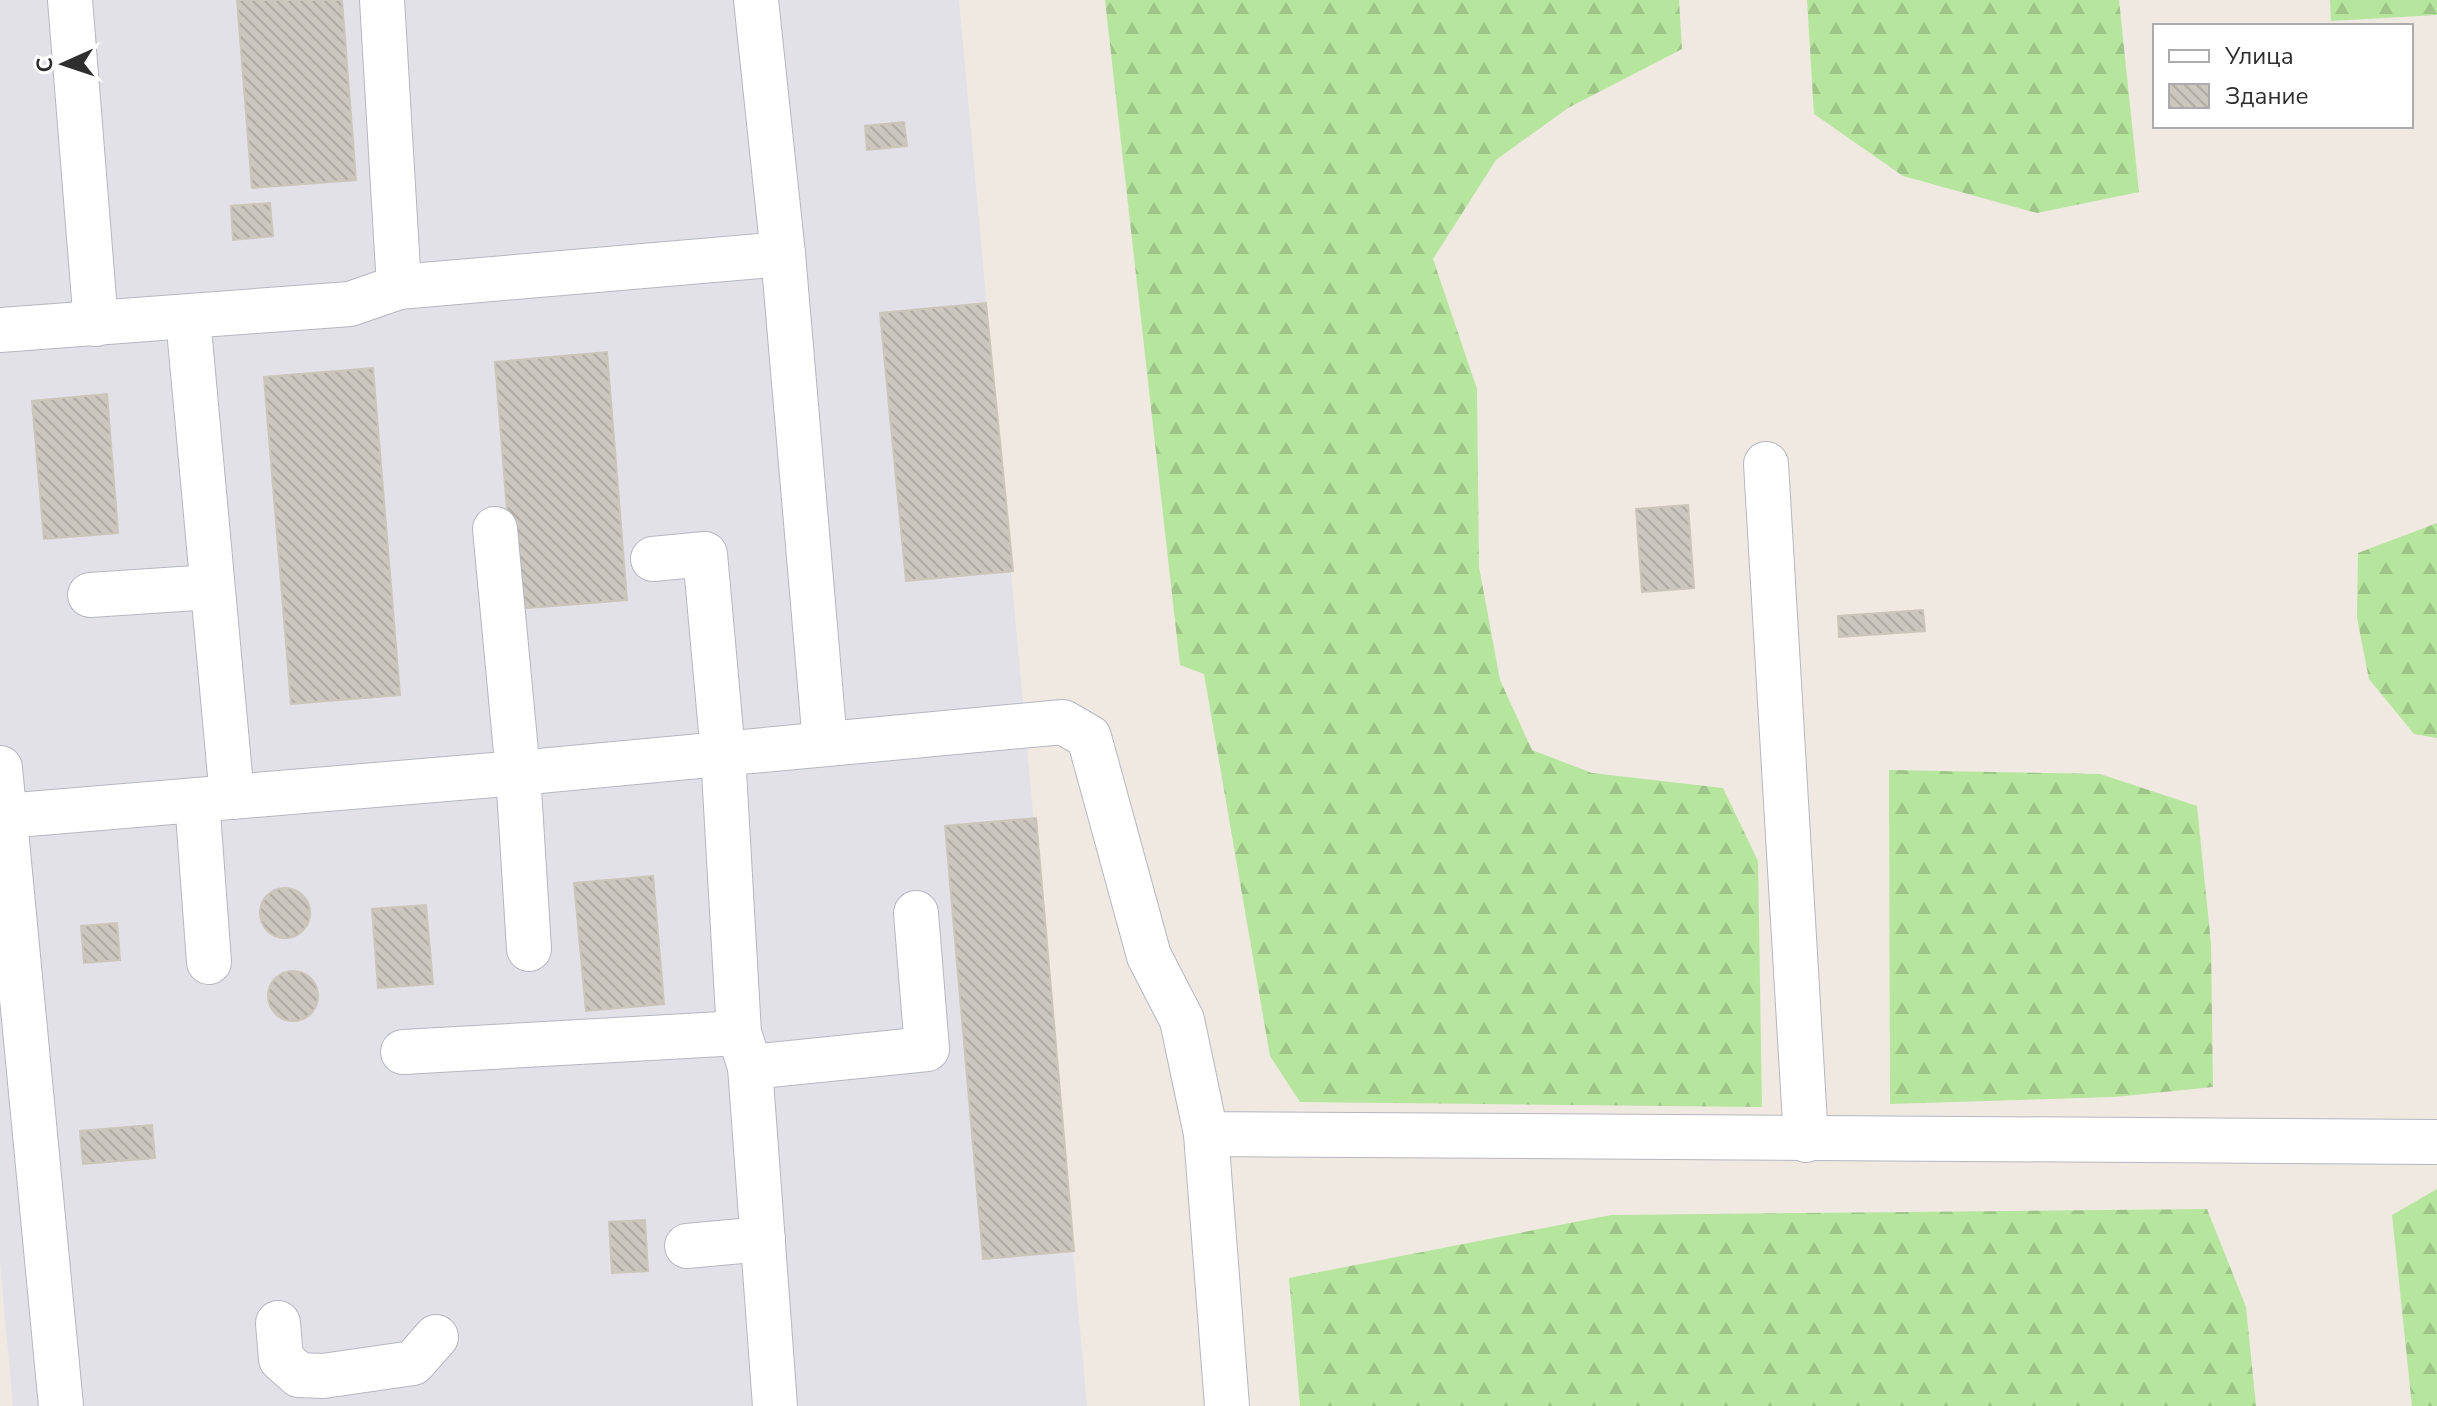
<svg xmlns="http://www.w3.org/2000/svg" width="2437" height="1406" font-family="'Nunito Sans',sans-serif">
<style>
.industrial{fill:#e3e1e8}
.forest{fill:url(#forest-firs)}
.building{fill:url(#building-back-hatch);stroke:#cbc5ba;stroke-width:2}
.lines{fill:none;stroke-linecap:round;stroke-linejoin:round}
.minor-casing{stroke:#b4b7c1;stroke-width:46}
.minor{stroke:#fff;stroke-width:44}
</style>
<defs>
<pattern id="forest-firs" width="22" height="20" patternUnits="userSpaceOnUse" patternTransform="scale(2)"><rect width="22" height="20" fill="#b6e59e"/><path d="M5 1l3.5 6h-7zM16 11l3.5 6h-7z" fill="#9dc588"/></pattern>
<pattern id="building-back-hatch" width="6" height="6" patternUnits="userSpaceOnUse" patternTransform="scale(2)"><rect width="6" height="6" fill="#cbc7bf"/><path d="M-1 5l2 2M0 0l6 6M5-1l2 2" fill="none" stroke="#afaba4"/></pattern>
</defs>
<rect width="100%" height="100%" fill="#efe9e1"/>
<!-- industrial -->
<path class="industrial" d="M0,0H959L1087,1406H13L0,1264Z"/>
<!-- forest -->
<g class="forest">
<path d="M1105,0H1679L1682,49L1568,108L1496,160L1433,259L1477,389L1479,567L1500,680L1532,750L1592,773L1723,788L1758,861L1762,1107L1300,1102L1270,1056L1204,674L1180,665Z"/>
<path d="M1807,0H2119L2139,192L2037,213L1903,176L1814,114Z"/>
<path d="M2330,0H2437V15L2331,21Z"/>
<path d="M2437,523V738L2414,734L2369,679L2357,618L2358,553Z"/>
<path d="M1889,770L2100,774L2197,806L2211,944L2213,1087L2114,1097L1890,1104Z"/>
<path d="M2437,1189V1406H2412L2392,1215Z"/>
<path d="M2207,1209L2246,1307L2256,1406H1300L1289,1278L1611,1215Z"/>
</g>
<!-- building -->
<g class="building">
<path d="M237,0H342L356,180L252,188Z"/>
<path d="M904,122L907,146L867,150L865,126Z"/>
<path d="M270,203L273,236L233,240L231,206Z"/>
<path d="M986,303L1013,571L906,581L880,313Z"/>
<path d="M607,352L627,600L515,609L495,362Z"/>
<path d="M373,368L400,695L291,704L264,377Z"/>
<path d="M107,394L118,533L44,539L32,401Z"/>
<path d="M1688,505L1694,588L1642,592L1636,509Z"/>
<path d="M1923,610L1925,631L1839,637L1838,616Z"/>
<path d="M1036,818L1074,1251L983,1259L945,826Z"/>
<path d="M653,876L664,1004L586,1011L574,883Z"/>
<circle cx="285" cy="913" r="25"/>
<path d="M426,905L433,984L378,988L372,909Z"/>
<path d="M117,923L120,960L84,963L81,926Z"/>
<circle cx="293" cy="996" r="25"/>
<path d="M152,1125L155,1158L83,1164L80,1131Z"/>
<path d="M645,1220L648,1271L612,1273L609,1222Z"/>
</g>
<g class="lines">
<defs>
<g id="minor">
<path d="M70,0L96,324"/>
<path d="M382,0L399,287"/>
<path d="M756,0L783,254L825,743"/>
<path d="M188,318L232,797"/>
<path d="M0,330L350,304L399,287L783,254"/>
<path d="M1766,464L1806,1140"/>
<path d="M495,529L518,773L529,949"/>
<path d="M653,559L705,554L723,754L739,1033L750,1067L775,1406"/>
<path d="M90,595L211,587"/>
<path d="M0,768L61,1406"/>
<path d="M197,800L209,962"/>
<path d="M5,816L518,773L1063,722L1089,737L1149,956L1182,1020L1206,1134L2437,1142"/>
<path d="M403,1052L739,1033"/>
<path d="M750,1067L927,1049L916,913"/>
<path d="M1206,1134L1227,1406"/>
<path d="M687,1246L763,1239"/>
<path d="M278,1323L281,1359L299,1375L323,1376L413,1363L436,1337"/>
</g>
</defs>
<!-- minor casing -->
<use href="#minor" class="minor-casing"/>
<!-- minor -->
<use href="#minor" class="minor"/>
</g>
<!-- legend -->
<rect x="2153" y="24" width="260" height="104" fill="#ffffff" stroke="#ababab" stroke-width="2"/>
<rect x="2169" y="50" width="40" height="12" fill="#ffffff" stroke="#ababab" stroke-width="2"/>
<text x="2225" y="64" font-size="24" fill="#2e2e2e">Улица</text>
<rect x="2169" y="84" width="40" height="24" fill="url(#building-back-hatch)" stroke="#ababab" stroke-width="2"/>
<text x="2225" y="104" font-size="24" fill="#2e2e2e">Здание</text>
<!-- north arrow -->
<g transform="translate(64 64) rotate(267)" stroke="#ffffff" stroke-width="6" paint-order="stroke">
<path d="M0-6L14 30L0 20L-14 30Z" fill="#2e2e2e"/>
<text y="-12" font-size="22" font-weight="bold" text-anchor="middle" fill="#2e2e2e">С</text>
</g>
</svg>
